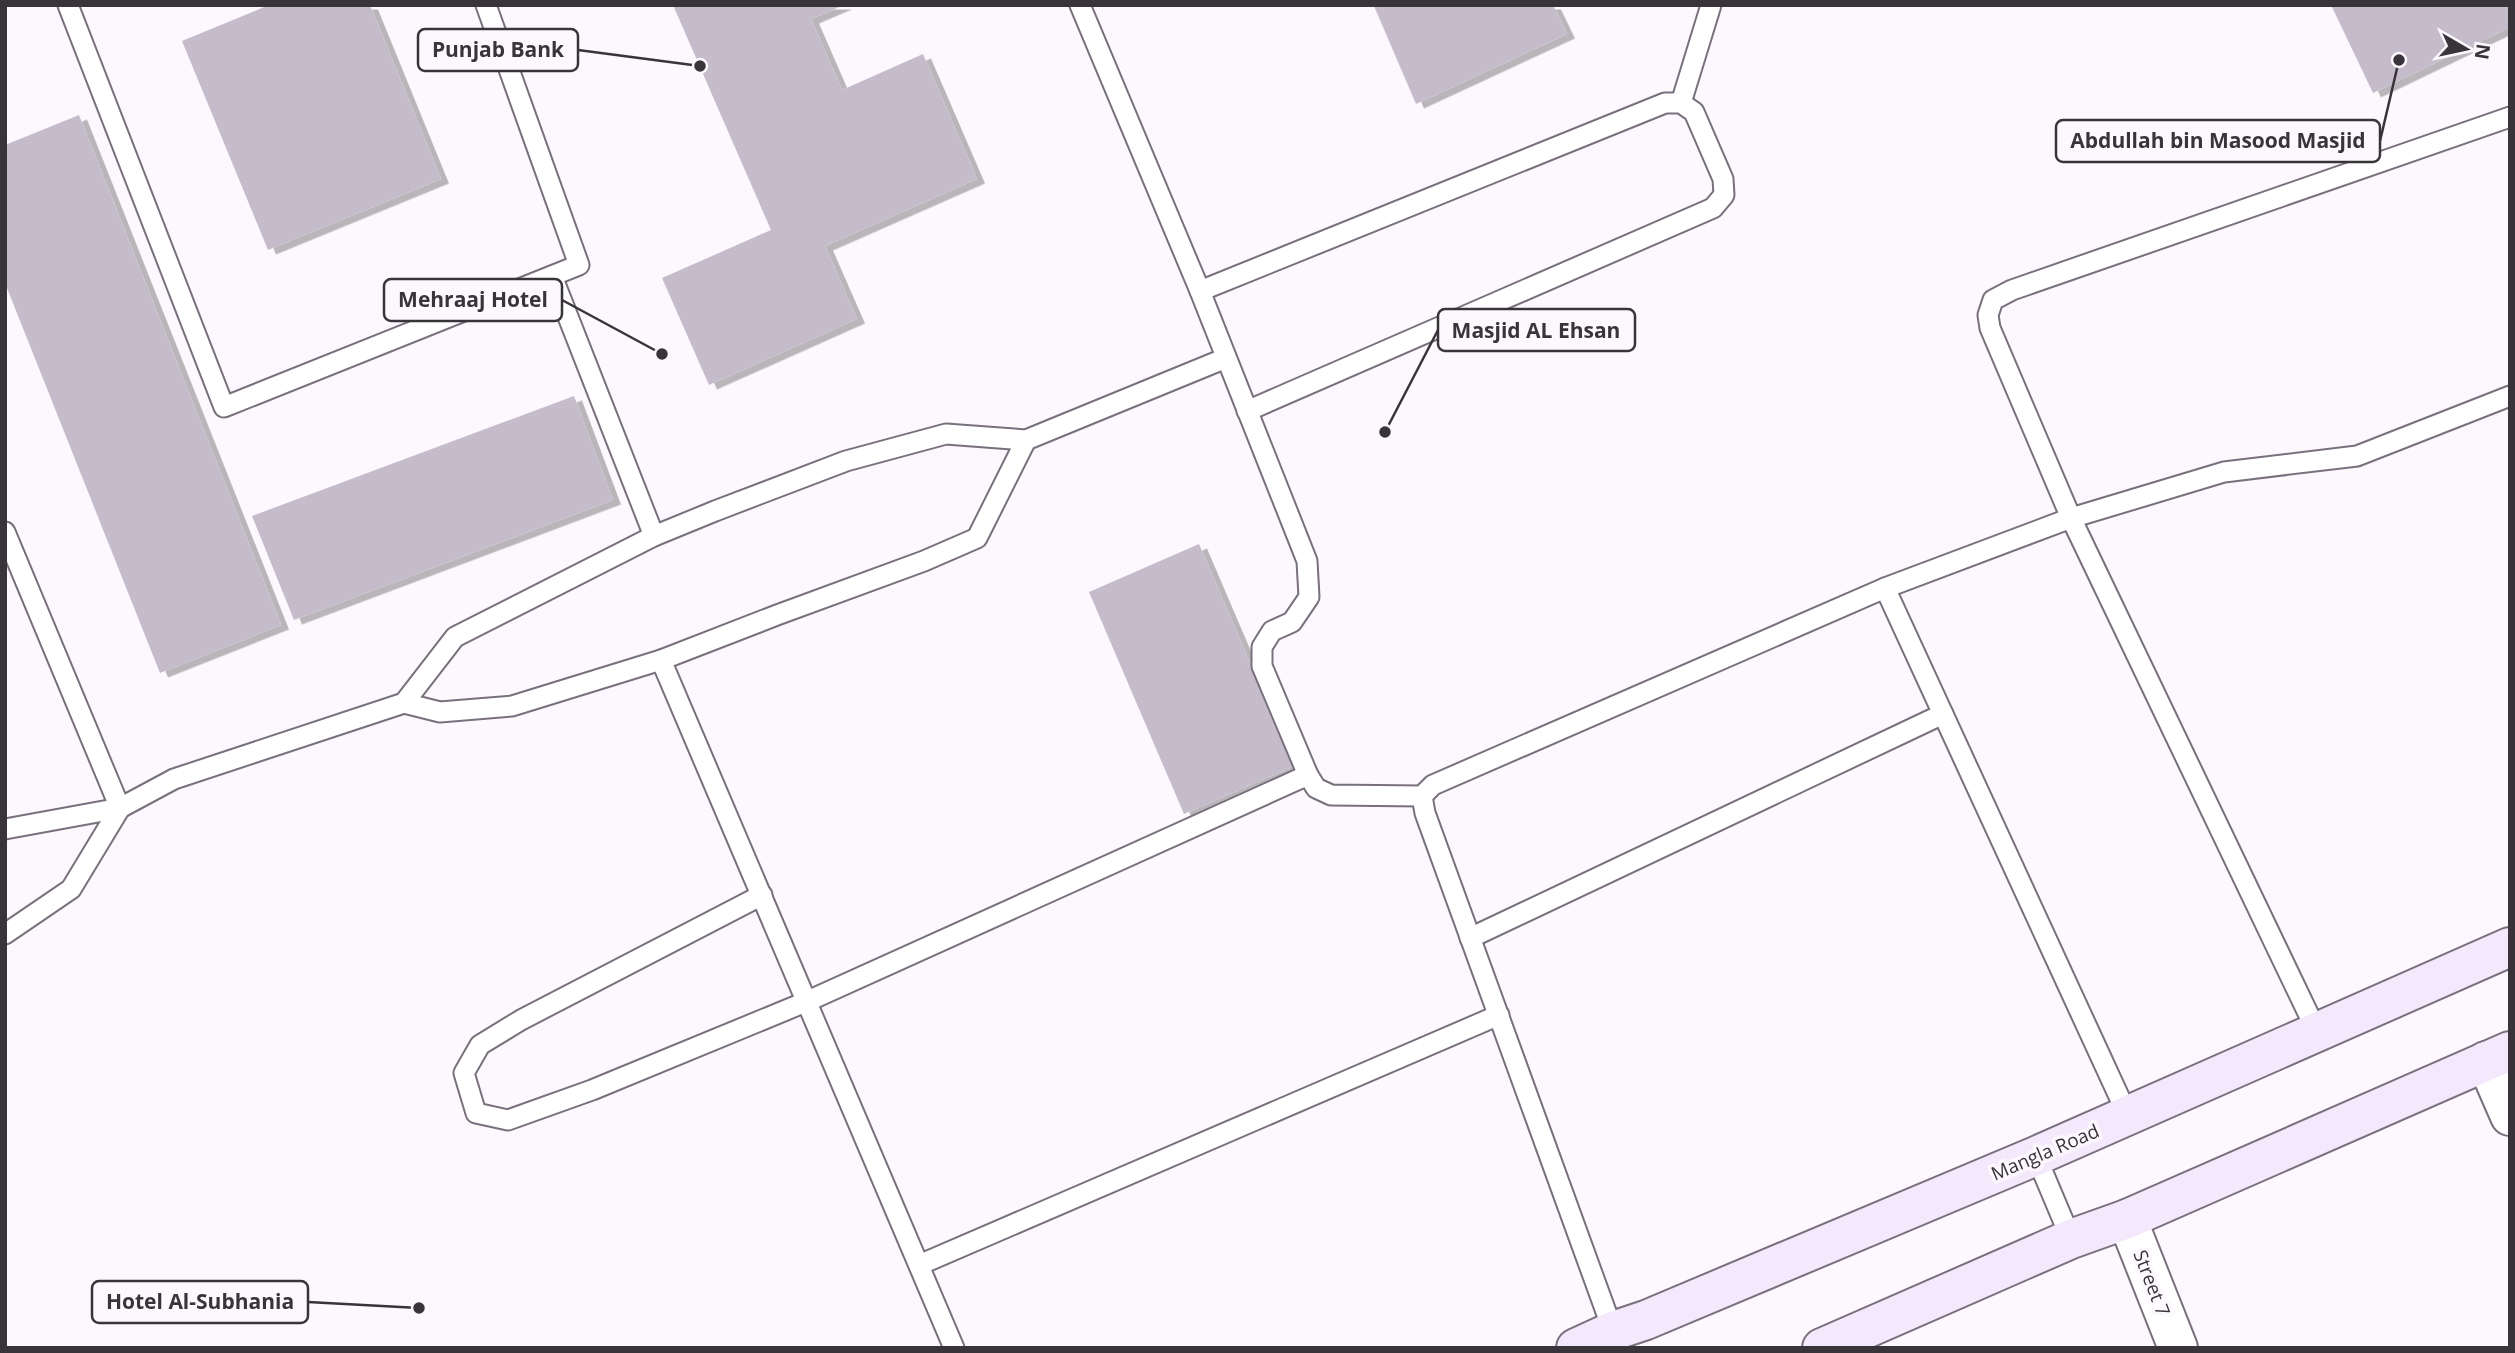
<svg xmlns="http://www.w3.org/2000/svg" width="2515" height="1353" font-family="'Open Sans',sans-serif">
<style>
.building{fill:#c5bccb;filter:url(#shadow)}
.lines{fill:none;stroke-linecap:round;stroke-linejoin:round}
.service-casing{stroke:#79707e;stroke-width:23}
.minor-casing{stroke:#79707e;stroke-width:42}
.secondary-casing{stroke:#79707e;stroke-width:42}
.service{stroke:#fff;stroke-width:19}
.minor{stroke:#fff;stroke-width:38}
.secondary{stroke:#f4e8fc;stroke-width:38}
.labels{text-anchor:middle;dominant-baseline:central;stroke-width:7;stroke-linejoin:round;paint-order:stroke}
.street-label{font-size:19px;fill:#38343a;stroke:#fcf8fe}
.leader{fill:none;stroke:#38343a;stroke-width:2.5}
.callout-dot{fill:#38343a;stroke:#fcf8fe;stroke-width:2.5}
.callout{fill:#fcf8fe;stroke:#38343a;stroke-width:2.5}
.callout-label{font-size:21px;text-anchor:middle;font-weight:bold;fill:#38343a}
</style>
<defs>
<filter id="shadow"><feDropShadow dx="8" dy="4.5" stdDeviation="0" flood-color="#0004"/></filter>
</defs>
<rect width="100%" height="100%" fill="#fcf8fe"/>
<!-- building -->
<g class="building">
<path d="M269,5H370L441,179L268,250L182,41Z"/>
<path d="M673,5H844L811,19L842,90L923,54L977,179L825,246L857,319L709,385L662,278L771,230Z"/>
<path d="M1376,5H1553L1567,34L1416,104L1374,6Z"/>
<path d="M2331,5H2510V27L2373,93Z"/>
<path d="M79,115L281,625L160,673L5,283V145Z"/>
<path d="M574,396L613,500L294,620L252,516Z"/>
<path d="M1199,544L1294,766L1184,814L1089,592Z"/>
</g>
<g class="lines">
<defs>
<g id="service">
<path d="M68,5L224,407L579,265L486,5"/>
<path d="M1080,5L1200,291L1307,561L1309,597L1292,622L1272,631L1262,647V666L1308,775L1316,788L1331,795L1422,796L1433,785L1885,588L2071,518L2224,472L2357,456L2510,396"/>
<path d="M1681,103L1711,5"/>
<path d="M552,276L654,536"/>
<path d="M1200,291L1665,103H1681L1694,112L1723,179L1724,195L1713,208L1247,411"/>
<path d="M5,532L120,808"/>
<path d="M1885,588L2128,1116"/>
<path d="M661,660L954,1348"/>
<path d="M404,703L440,712L512,706L661,660L777,615L924,561L977,538L1026,440"/>
<path d="M1422,796L1425,813L1613,1331"/>
<path d="M5,829L120,808L174,779L404,703L455,637L654,536L715,511L846,461L946,434L1026,440L1226,358"/>
<path d="M762,895L521,1020L480,1045L464,1073L476,1113L508,1120L592,1090L808,1001L1308,775"/>
<path d="M5,934L71,889L120,808"/>
<path d="M1470,938L1943,714"/>
<path d="M2317,1032L2071,518L1990,328L1988,315L1993,300L2012,290L2510,117"/>
<path d="M2036,1156L2071,1239"/>
<path d="M919,1265L1499,1015"/>
</g>
<g id="minor">
<path d="M2486,1061L2510,1116"/>
<path d="M2127,1219L2178,1348"/>
</g>
<g id="secondary">
<path d="M1576,1348L1613,1331L1646,1320L2036,1156L2510,947"/>
<path d="M1822,1348L2071,1239L2127,1219L2510,1051"/>
</g>
</defs>
<!-- service casing -->
<use href="#service" class="service-casing"/>
<!-- minor casing -->
<use href="#minor" class="minor-casing"/>
<!-- secondary casing -->
<use href="#secondary" class="secondary-casing"/>
<!-- service -->
<use href="#service" class="service"/>
<!-- minor -->
<use href="#minor" class="minor"/>
<!-- secondary -->
<use href="#secondary" class="secondary"/>
</g>
<g class="labels">
<!-- street labels -->
<g class="street-label">
<text transform="translate(2045 1152) rotate(-23)">Mangla Road</text>
<text transform="translate(2152 1283) rotate(69)">Street 7</text>
</g>
</g>
<!-- callouts -->
<path class="leader" d="M700 66L578 50M2399 60L2380 141M662 354L562 300M1385 432L1438 330M419 1308L308 1302"/>
<g class="callout-dot">
<circle cx="700" cy="66" r="7"/>
<circle cx="2399" cy="60" r="7"/>
<circle cx="662" cy="354" r="7"/>
<circle cx="1385" cy="432" r="7"/>
<circle cx="419" cy="1308" r="7"/>
</g>
<g class="callout">
<rect x="418" y="29" width="160" height="42" rx="7"/>
<rect x="2056" y="120" width="324" height="42" rx="7"/>
<rect x="384" y="279" width="178" height="42" rx="7"/>
<rect x="1438" y="309" width="197" height="42" rx="7"/>
<rect x="92" y="1281" width="216" height="42" rx="7"/>
</g>
<g class="callout-label">
<text x="498" y="57">Punjab Bank</text>
<text x="2218" y="148">Abdullah bin Masood Masjid</text>
<text x="473" y="307">Mehraaj Hotel</text>
<text x="1536" y="338">Masjid AL Ehsan</text>
<text x="200" y="1309">Hotel Al-Subhania</text>
</g>
<!-- border -->
<rect width="2515" height="1353" fill="none" stroke="#38343a" stroke-width="14"/>
<!-- north arrow -->
<g transform="translate(2466 49) rotate(99)" stroke="#fcf8fe" stroke-width="5" paint-order="stroke">
<path d="M0-5L12 26L0 18L-12 26Z" fill="#38343a"/>
<text y="-10" font-size="19" font-weight="bold" text-anchor="middle" fill="#38343a">N</text>
</g>
</svg>
